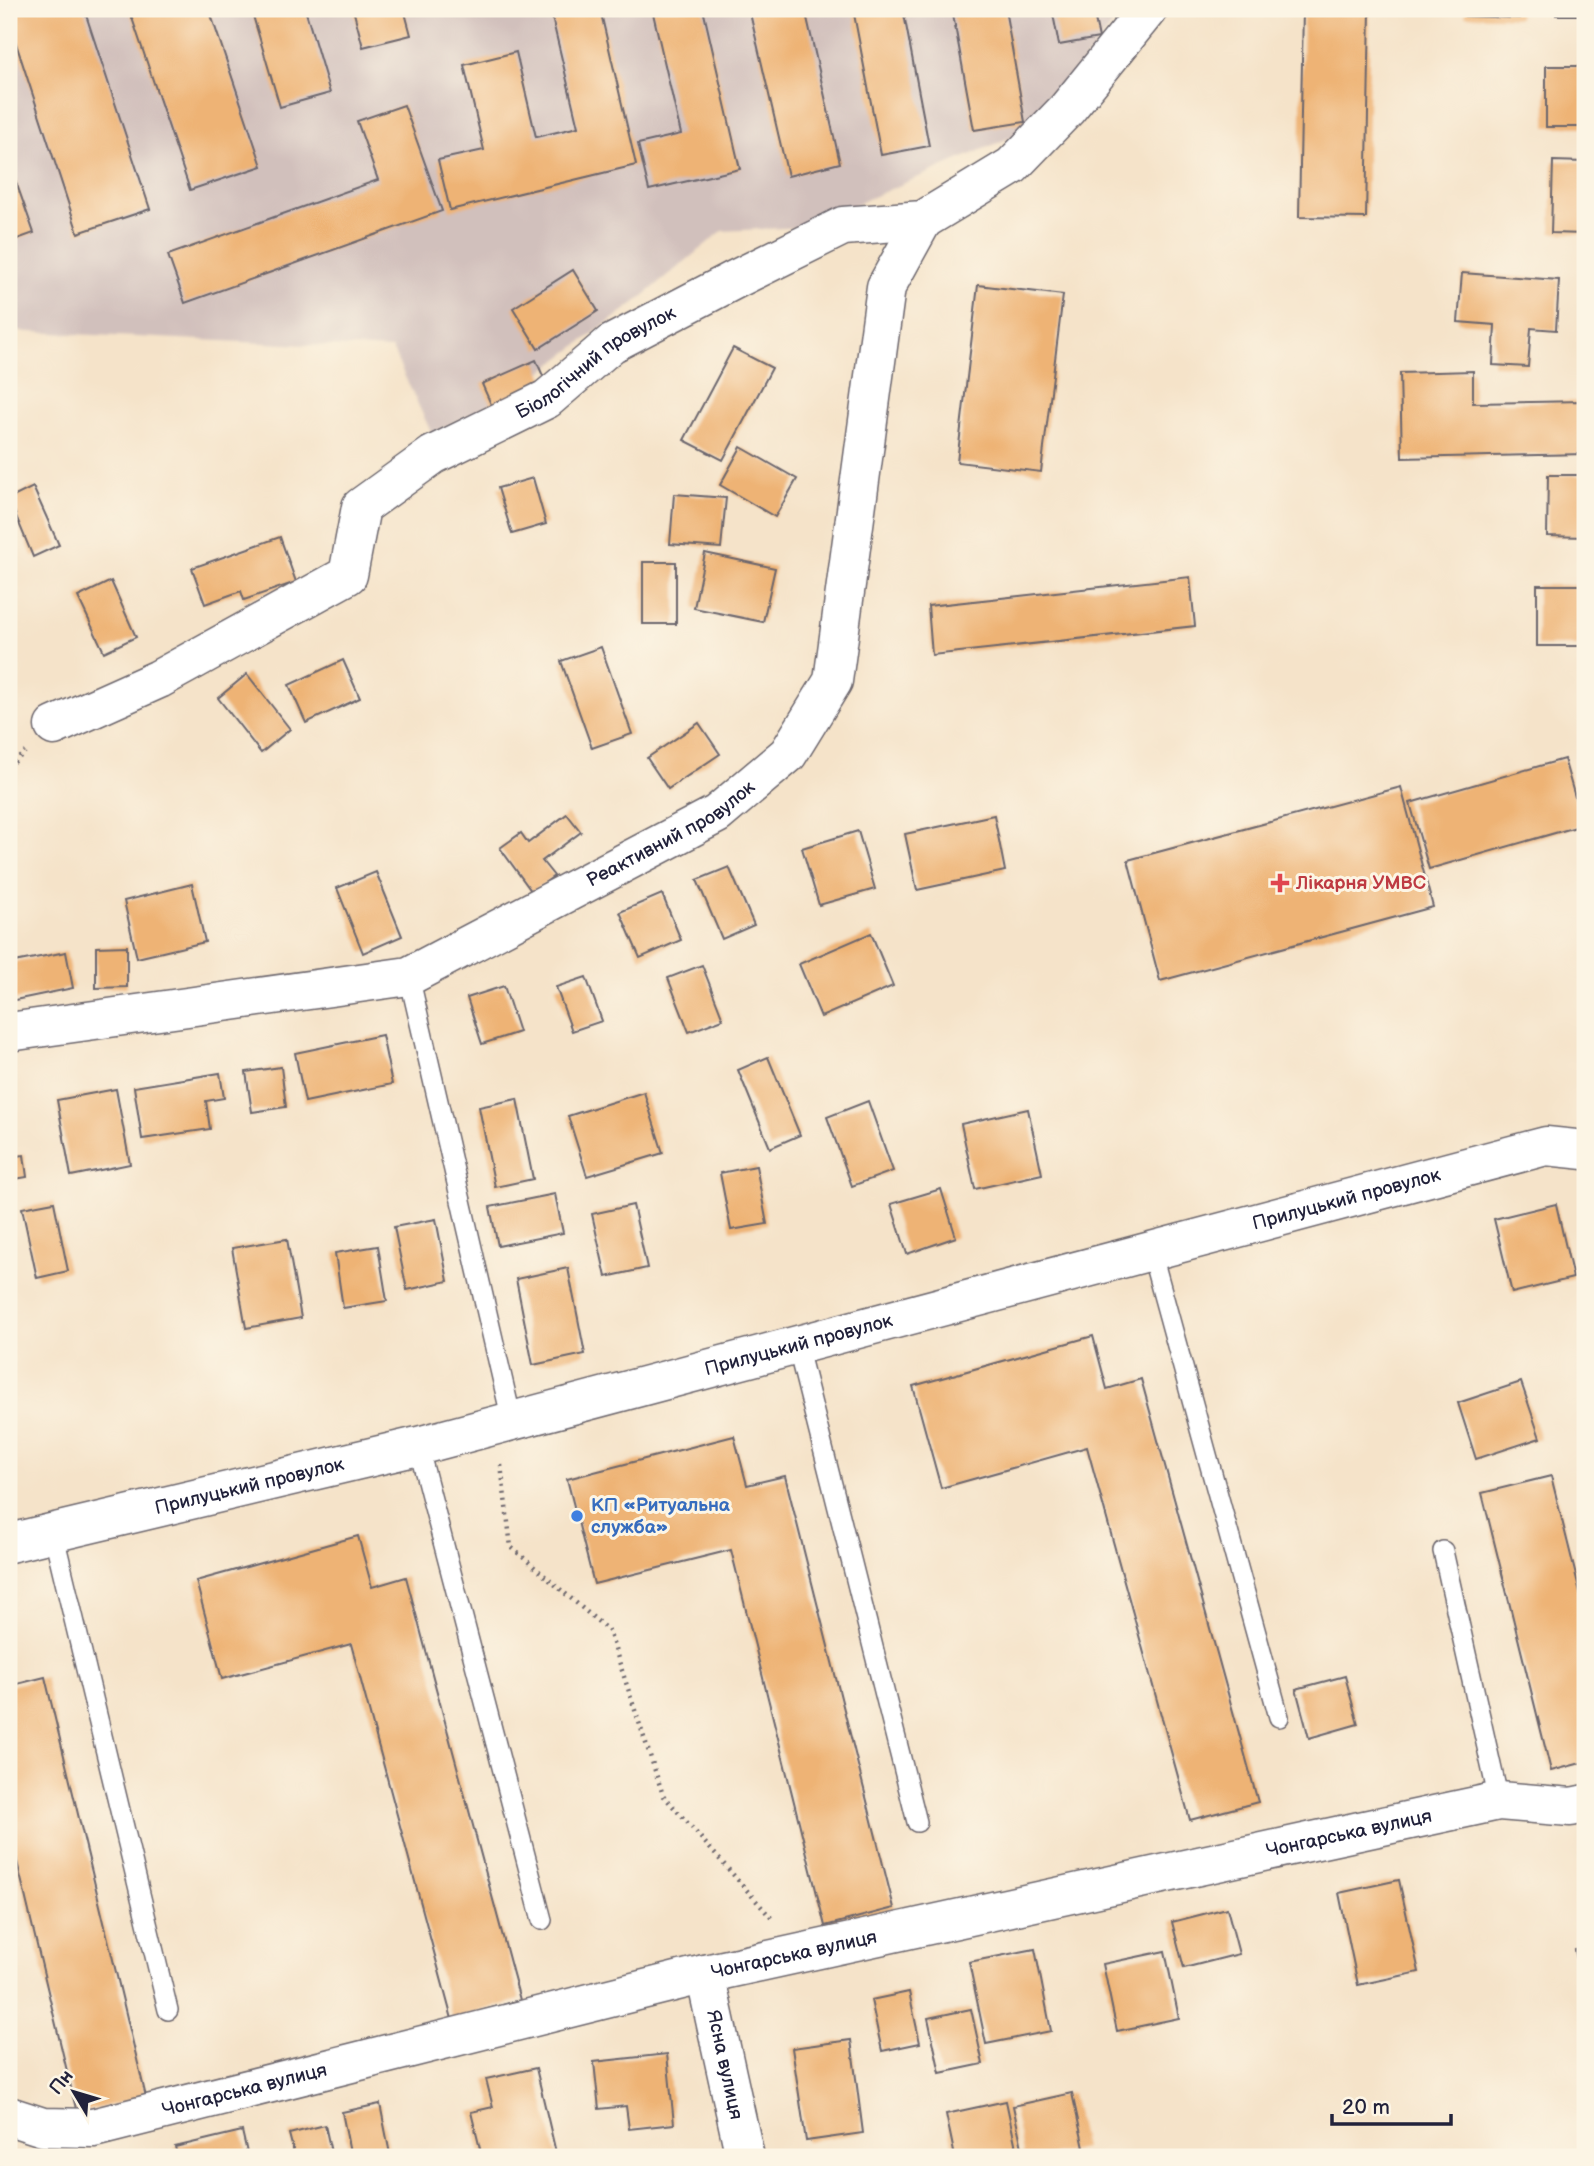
<svg xmlns="http://www.w3.org/2000/svg" width="1594" height="2166" font-family="'Balsamiq Sans',sans-serif">
<style>
.industrial{fill:#d1c0bc}
.building{fill:#eeb374}
.lines{fill:none;stroke-linecap:round;stroke-linejoin:round}
.lane-casing{stroke:#6c666d;stroke-width:22}
.street-casing{stroke:#6c666d;stroke-width:41}
.path{stroke:#6c666d;stroke-width:4.5;stroke-dasharray:2 5;stroke-linecap:butt}
.lane{stroke:#fff;stroke-width:19}
.street{stroke:#fff;stroke-width:38}
.health-dot{fill:#e0444e;stroke:#fcf5e5;stroke-width:2.5}
.shop-dot{fill:#3f7fe0;stroke:#fcf5e5;stroke-width:2.5}
.labels{text-anchor:middle;dominant-baseline:central;stroke-width:6;stroke-linejoin:round;paint-order:stroke}
.street-label{font-size:19px;fill:#22223b;stroke:#fcf5e5}
.health-label{font-size:19px;font-weight:bold;fill:#be3a42;stroke:#fcf5e5;text-anchor:start}
.shop-label{font-size:19px;font-weight:bold;fill:#366cbe;stroke:#fcf5e5;text-anchor:start}
</style>
<rect width="100%" height="100%" fill="#fcf5e5"/>
<filter id="ink" filterUnits="userSpaceOnUse"><feTurbulence type="fractalNoise" baseFrequency=".0143" numOctaves="2"/><feDisplacementMap in="SourceGraphic" scale="14" xChannelSelector="R" yChannelSelector="G"/><feConvolveMatrix kernelMatrix="1 2 1 2 8 2 1 2 1" color-interpolation-filters="sRGB"/></filter>
<filter id="wash" filterUnits="userSpaceOnUse"><feTurbulence type="fractalNoise" baseFrequency=".00686" numOctaves="4" result="noise"/><feDisplacementMap in="SourceGraphic" scale="28" xChannelSelector="R" yChannelSelector="G"/><feGaussianBlur stdDeviation="1.57" result="paint"/><feColorMatrix in="noise" values="0 0 0 0 0 0 0 0 0 0 0 0 0 0 0 0 0 1.4 0 .05"/><feComposite in="paint" operator="in"/></filter>
<g filter="url(#wash)">
<rect width="100%" height="100%" fill="#f5e3c9"/>
<!-- industrial -->
<path class="industrial" d="M9,9H1125L1076,71L1016,135L803,227L722,231L637,301L517,390L432,434L392,349L9,331Z"/>
<g id="blocks">
<!-- building -->
<g class="building">
<path d="M9,9H84L150,209L78,233L9,22Z"/>
<path d="M129,9H209L262,166L190,190Z"/>
<path d="M251,9H305L330,93L280,107Z"/>
<path d="M353,9H404L411,35L363,47Z"/>
<path d="M550,9H600L636,165L450,210L438,160L484,150L464,65L516,52L536,137L578,127Z"/>
<path d="M652,9H703L740,169L649,190L638,144L681,134Z"/>
<path d="M749,9H805L840,163L788,176Z"/>
<path d="M853,9H903L929,146L881,155Z"/>
<path d="M952,9H1005L1025,122L974,130Z"/>
<path d="M1052,9H1093L1099,38L1059,45Z"/>
<path d="M1303,9H1370L1366,218L1299,217Z"/>
<path d="M1466,9H1520L1519,18L1465,16Z"/>
<rect x="1556" y="9" width="29" height="6"/>
<rect x="1546" y="66" width="39" height="61"/>
<path d="M404,105L442,211L185,303L168,255L378,180L357,121Z"/>
<path d="M1553,161L1585,162V234L1551,233Z"/>
<path d="M9,162L34,233L9,242Z"/>
<path d="M573,270L598,311L538,349L513,308Z"/>
<path d="M1462,273L1559,280L1556,330L1531,328L1528,367L1493,365L1495,325L1458,322Z"/>
<path d="M978,285L1063,295L1041,472L957,462Z"/>
<path d="M733,348L772,368L723,460L684,440Z"/>
<path d="M536,360L547,385L493,409L482,384Z"/>
<path d="M1473,371V403L1585,401V454L1402,458L1400,373Z"/>
<path d="M741,447L797,479L775,517L720,485Z"/>
<path d="M1548,475H1585V537L1547,536Z"/>
<path d="M533,478L546,524L512,534L498,488Z"/>
<path d="M33,487L59,545L33,557L9,499Z"/>
<path d="M674,494L726,498L721,548L670,544Z"/>
<path d="M280,537L296,582L244,600L241,591L205,604L192,568Z"/>
<path d="M705,553L775,568L763,622L694,608Z"/>
<rect x="643" y="562" width="33" height="62"/>
<path d="M1190,577L1195,626L932,655L928,606Z"/>
<path d="M111,581L136,637L104,652L78,597Z"/>
<rect x="1537" y="585" width="48" height="61"/>
<path d="M601,647L632,734L592,748L561,661Z"/>
<path d="M343,660L360,698L306,723L289,685Z"/>
<path d="M247,674L290,729L261,753L218,698Z"/>
<path d="M699,723L720,754L668,789L647,758Z"/>
<path d="M1564,759L1583,825L1429,869L1410,803Z"/>
<path d="M1401,787L1433,907L1160,981L1128,860Z"/>
<path d="M567,814L581,832L542,861L554,876L532,892L500,848L521,833L528,843Z"/>
<path d="M994,815L1005,871L917,890L905,834Z"/>
<path d="M858,831L875,889L819,905L802,848Z"/>
<path d="M729,867L754,925L722,939L697,880Z"/>
<path d="M376,872L402,936L363,953L337,888Z"/>
<path d="M192,884L205,942L137,958L124,901Z"/>
<path d="M662,894L681,940L640,958L620,912Z"/>
<path d="M871,933L893,986L821,1017L799,964Z"/>
<path d="M127,946V987L96,988V947Z"/>
<path d="M66,952L73,988L10,1001L9,963Z"/>
<path d="M702,965L723,1019L689,1032L668,978Z"/>
<path d="M586,977L602,1021L572,1031L556,987Z"/>
<path d="M504,986L519,1032L482,1044L467,998Z"/>
<path d="M382,1035L392,1084L305,1102L295,1053Z"/>
<path d="M768,1057L800,1135L770,1148L738,1070Z"/>
<path d="M281,1067L286,1107L252,1112L246,1072Z"/>
<path d="M220,1073L224,1098L206,1101L210,1129L142,1139L134,1087Z"/>
<path d="M116,1089L130,1164L71,1176L57,1100Z"/>
<path d="M644,1092L663,1153L587,1176L568,1116Z"/>
<path d="M517,1099L533,1179L495,1187L479,1107Z"/>
<path d="M868,1101L893,1171L852,1186L827,1117Z"/>
<path d="M1028,1109L1042,1174L975,1189L961,1124Z"/>
<path d="M24,1155L27,1177L9,1180V1157Z"/>
<path d="M756,1166L767,1224L731,1230L720,1173Z"/>
<path d="M941,1189L956,1237L907,1254L891,1204Z"/>
<path d="M555,1194L563,1233L498,1246L490,1207Z"/>
<path d="M54,1202L68,1271L37,1278L22,1208Z"/>
<path d="M1556,1204L1573,1278L1512,1293L1494,1219Z"/>
<path d="M633,1205L647,1268L606,1277L592,1214Z"/>
<path d="M436,1219L448,1281L407,1290L394,1227Z"/>
<path d="M287,1239L301,1318L246,1328L232,1248Z"/>
<path d="M378,1246L387,1301L343,1308L335,1253Z"/>
<path d="M568,1268L585,1354L533,1365L516,1279Z"/>
<path d="M1093,1336L1107,1389L1141,1379L1258,1802L1190,1820L1087,1447L941,1488L913,1386Z"/>
<path d="M1521,1382L1540,1438L1476,1459L1458,1403Z"/>
<path d="M734,1436L747,1485L785,1476L894,1908L825,1926L731,1550L594,1584L567,1479Z"/>
<path d="M1551,1476L1585,1612V1762L1551,1771L1482,1493Z"/>
<path d="M358,1536L372,1587L406,1577L520,2000L452,2019L351,1644L222,1679L196,1581Z"/>
<path d="M1345,1676L1358,1724L1309,1738L1296,1689Z"/>
<path d="M45,1677L146,2097L77,2113L9,1828V1686Z"/>
<path d="M1399,1880L1419,1972L1358,1985L1339,1893Z"/>
<path d="M1227,1908L1239,1954L1184,1968L1172,1922Z"/>
<path d="M1585,1948V1993H1584L1575,1950Z"/>
<path d="M1035,1949L1051,2031L986,2044L969,1962Z"/>
<path d="M1165,1951L1179,2018L1117,2031L1103,1964Z"/>
<path d="M909,1992L920,2043L882,2051L871,2000Z"/>
<path d="M971,2009L983,2064L940,2073L928,2018Z"/>
<path d="M851,2040L863,2133L806,2141L792,2048Z"/>
<path d="M667,2054L674,2124L629,2129L626,2106L599,2109L594,2062Z"/>
<path d="M536,2068L557,2157H482L471,2112L493,2107L486,2079Z"/>
<path d="M1072,2093L1084,2148L1041,2157H1024L1013,2106Z"/>
<path d="M1006,2101L1018,2157H955L946,2114Z"/>
<path d="M380,2104L390,2154L351,2157L342,2112Z"/>
<path d="M325,2125L332,2157H295L289,2134Z"/>
<path d="M242,2131L248,2157H178L175,2147Z"/>
</g>
</g>
</g>
<g filter="url(#ink)">
<use href="#blocks" fill-opacity="0" stroke="#6c666d" stroke-width="2"/>
<g class="lines">
<defs>
<g id="lane">
<path d="M409,976L512,1421"/>
<path d="M1151,1251L1279,1717"/>
<path d="M797,1345L917,1822"/>
<path d="M418,1446L542,1920"/>
<path d="M53,1532L168,2010"/>
<path d="M1443,1551L1499,1801"/>
</g>
<g id="street">
<path id="s1" d="M54,726L159,679L348,575L361,507L433,455L547,399L611,344L736,279L843,226L923,220L1012,166L1067,109L1148,9"/>
<path id="s2" d="M9,1032L409,976L717,814L788,754L833,681L886,287L923,220"/>
<path id="s3" d="M9,1543L418,1446L1546,1146L1585,1150"/>
<path id="s4" d="M705,1974L745,2157"/>
<path id="s5" d="M9,2116L43,2127L93,2128L705,1974L1313,1841L1499,1801L1571,1807L1585,1804"/>
</g>
</defs>
<!-- lane casing -->
<use href="#lane" class="lane-casing"/>
<!-- street casing -->
<use href="#street" class="street-casing"/>
<!-- path -->
<g class="path">
<path d="M9,767L25,752"/>
<path d="M501,1465L511,1547L609,1631L663,1795L773,1920"/>
</g>
<!-- lane -->
<use href="#lane" class="lane"/>
<!-- street -->
<use href="#street" class="street"/>
</g>
</g>
<!-- markers -->
<path class="health-dot" d="M1276.5 872.5h7v7h7v7h-7v7h-7v-7h-7v-7h7z"/>
<circle class="shop-dot" cx="577" cy="1516" r="7"/>
<g class="labels">
<!-- street labels -->
<g class="street-label">
<text stroke="none"><textPath href="#s1" startOffset="677">Біологічний провулок</textPath></text>
<text stroke="none"><textPath href="#s2" startOffset="702">Реактивний провулок</textPath></text>
<text stroke="none"><textPath href="#s3" startOffset="1381">Прилуцький провулок</textPath></text>
<text stroke="none"><textPath href="#s3" startOffset="814">Прилуцький провулок</textPath></text>
<text stroke="none"><textPath href="#s3" startOffset="247">Прилуцький провулок</textPath></text>
<text stroke="none"><textPath href="#s5" startOffset="1376">Чонгарська вулиця</textPath></text>
<text stroke="none"><textPath href="#s5" startOffset="808">Чонгарська вулиця</textPath></text>
<text stroke="none"><textPath href="#s4" startOffset="93">Ясна вулиця</textPath></text>
<text stroke="none"><textPath href="#s5" startOffset="242">Чонгарська вулиця</textPath></text>
</g>
<!-- health labels -->
<g class="health-label">
<text x="1296" y="883">Лікарня УМВС</text>
</g>
<!-- shop labels -->
<g class="shop-label">
<text x="591" y="1505">КП «Ритуальна<tspan x="591" dy="22">служба»</tspan></text>
</g>
</g>
<!-- margin -->
<rect width="1594" height="2166" fill="none" stroke="#fcf5e5" stroke-width="35"/>
<!-- north arrow -->
<g transform="translate(74 2092) rotate(308)" stroke="#fcf5e5" stroke-width="5" paint-order="stroke">
<path d="M0-5L12 26L0 18L-12 26Z" fill="#22223b"/>
<text y="-10" font-size="19" font-weight="bold" text-anchor="middle" fill="#22223b">Пн</text>
</g>
<!-- scale -->
<path d="M1332 2114v10h119v-10" fill="none" stroke="#22223b" stroke-width="3.5"/>
<text x="1342" y="2114" font-size="21" fill="#22223b" stroke="#fcf5e5" stroke-width="5" paint-order="stroke">20 m</text>
</svg>
